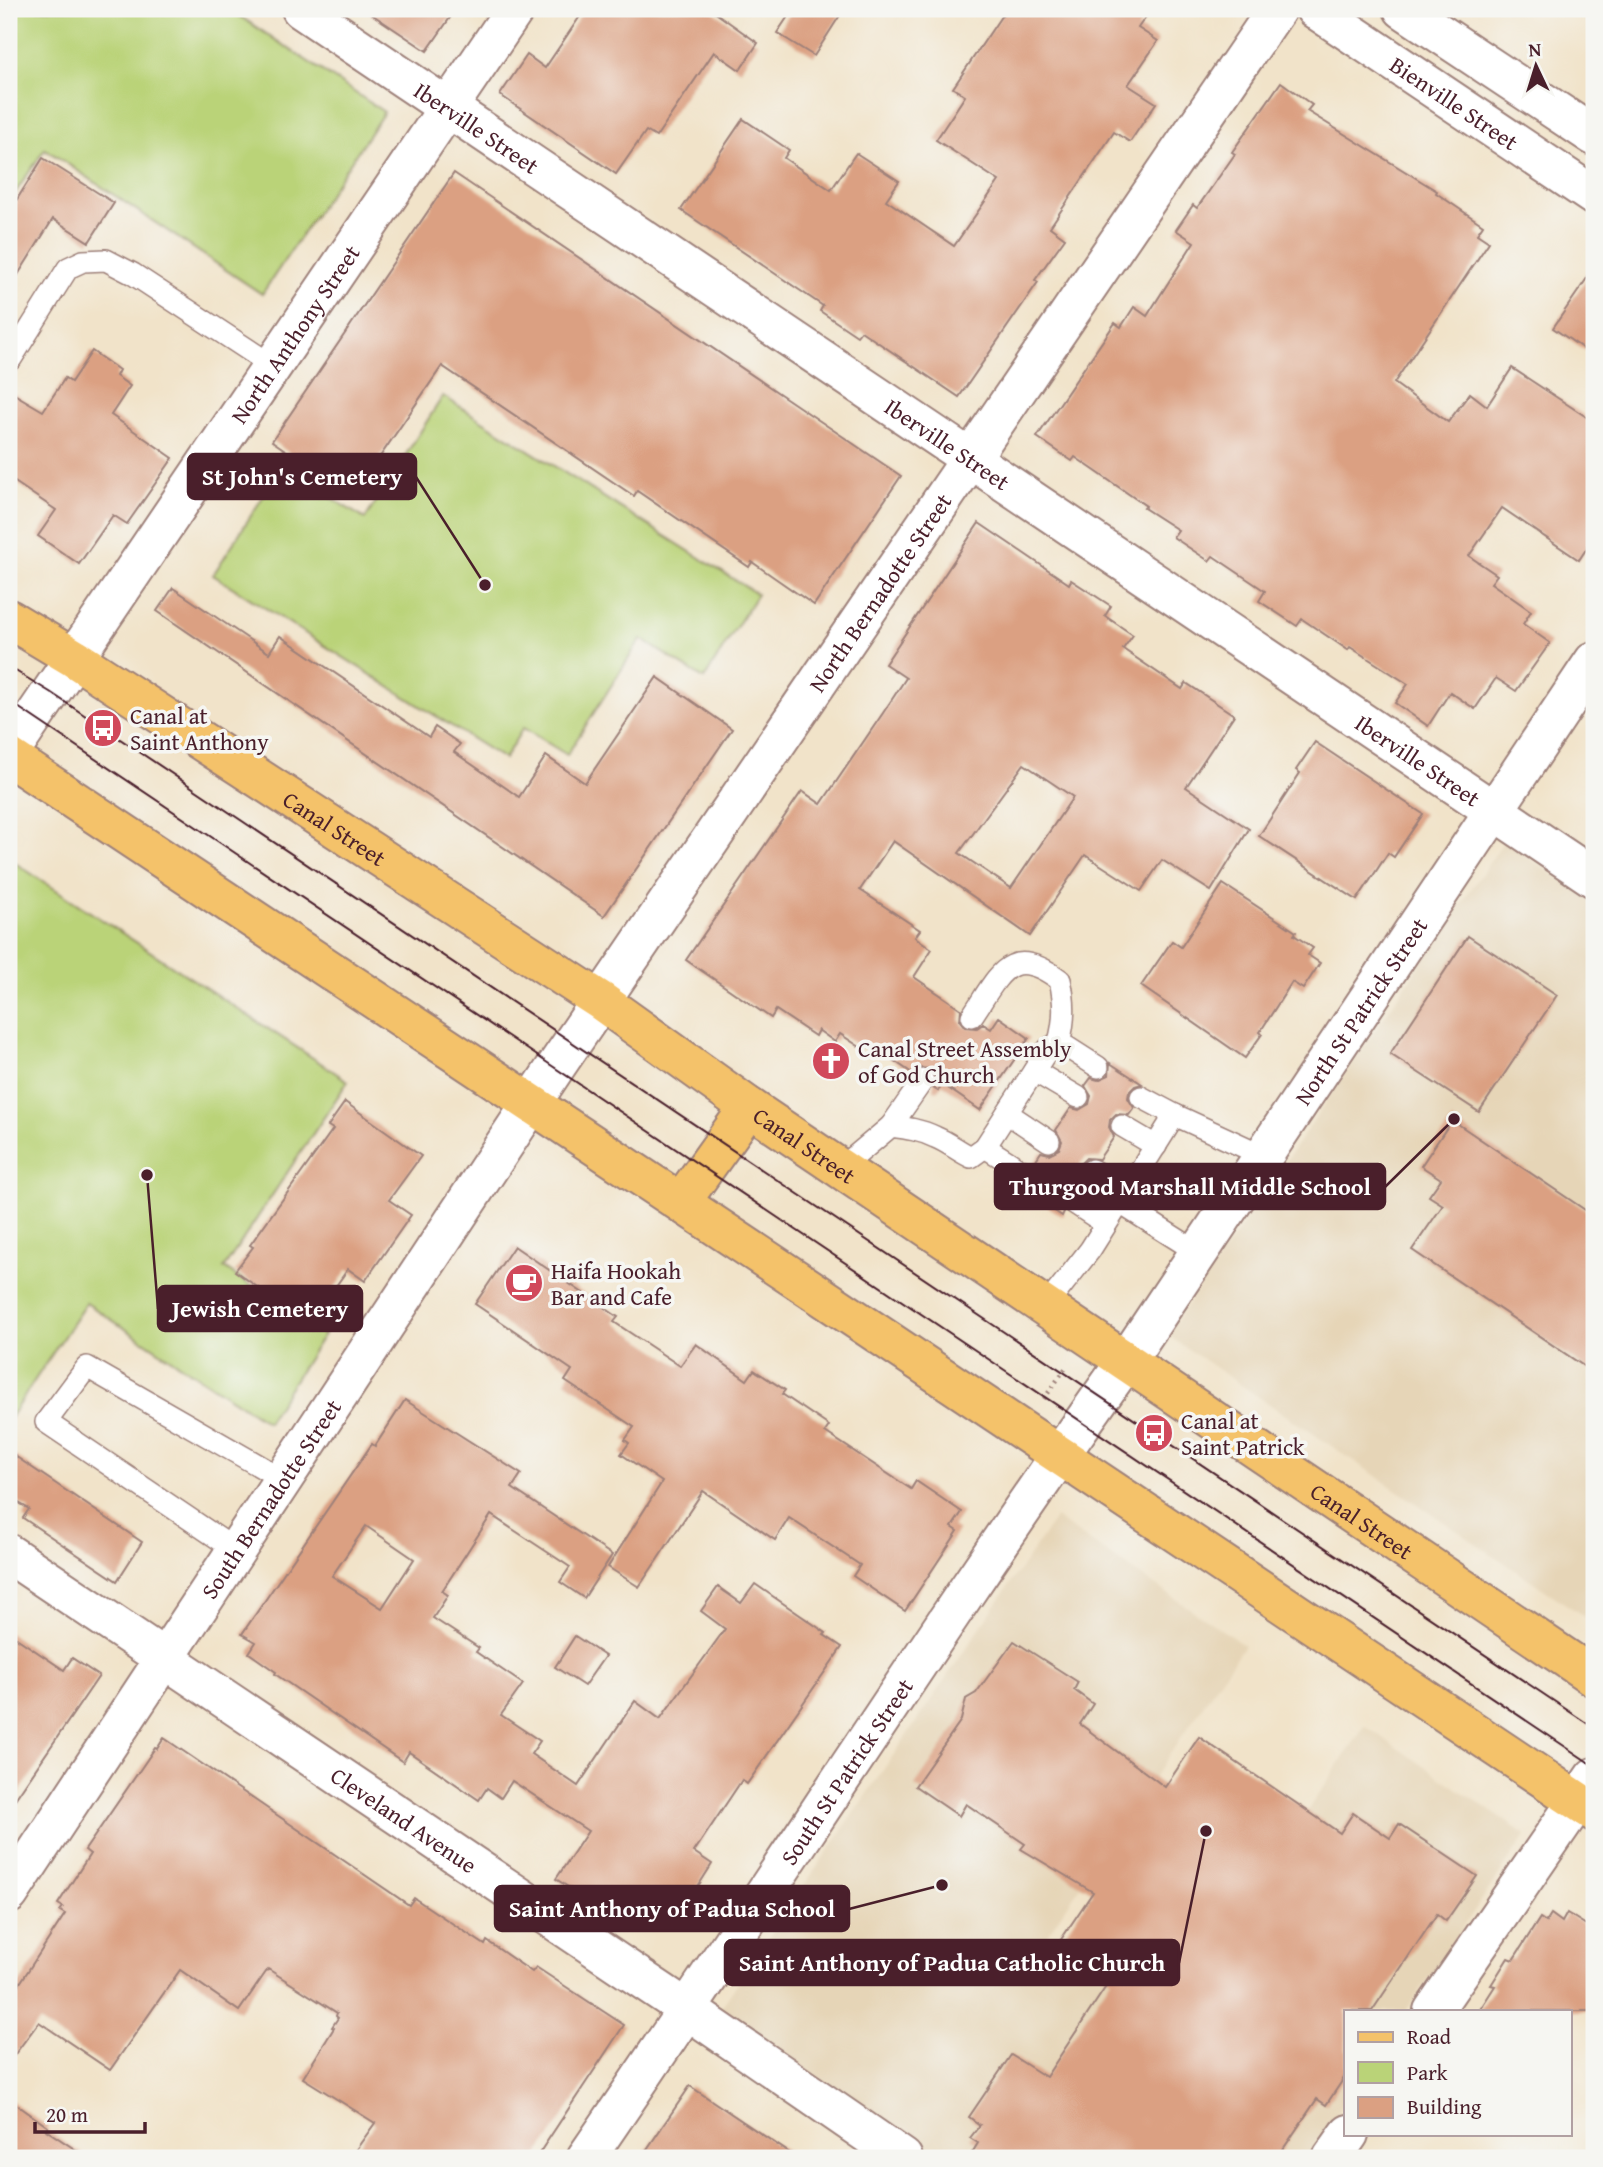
<svg xmlns="http://www.w3.org/2000/svg" width="1603" height="2167" font-family="'Gentium Book Plus',serif">
<style>
.built{fill:#e6d5b7}
.green{fill:#bad378;stroke:#827952;stroke-width:2}
.building{fill:#dba082;fill-rule:evenodd}
.lines{fill:none;stroke-linecap:round;stroke-linejoin:round}
.service-casing{stroke:#9e817a;stroke-width:24}
.minor-casing{stroke:#9e817a;stroke-width:42}
.tertiary-casing{stroke:#9e817a;stroke-width:42}
.primary-casing{stroke:#9e817a;stroke-width:42}
.path{stroke:#9e817a;stroke-width:4.5;stroke-dasharray:2 5;stroke-linecap:butt}
.service{stroke:#fff;stroke-width:21}
.minor{stroke:#fff;stroke-width:38}
.tertiary{stroke:#fff;stroke-width:38}
.primary{stroke:#f4c26a;stroke-width:38}
.tram{stroke:#4a1f2b;stroke-width:2}
.labels{text-anchor:middle;dominant-baseline:central;stroke-width:7;stroke-linejoin:round;paint-order:stroke}
.street-label{font-size:23px;fill:#4a1f2b;stroke:#f6f6f2}
.poi-label{font-size:23px;fill:#4a1f2b;stroke:#f6f6f2;text-anchor:start}
.leader{fill:none;stroke:#4a1f2b;stroke-width:2.5}
.callout-dot{fill:#4a1f2b;stroke:#f6f6f2;stroke-width:2.5}
.callout{fill:#4a1f2b;stroke:#4a1f2b;stroke-width:2.5}
.callout-label{font-size:24px;text-anchor:middle;font-weight:bold;fill:#fff}
</style>
<rect width="100%" height="100%" fill="#f6f6f2"/>
<filter id="ink" filterUnits="userSpaceOnUse"><feTurbulence type="fractalNoise" baseFrequency=".0143" numOctaves="2"/><feDisplacementMap in="SourceGraphic" scale="14" xChannelSelector="R" yChannelSelector="G"/><feConvolveMatrix kernelMatrix="1 2 1 2 8 2 1 2 1" color-interpolation-filters="sRGB"/></filter>
<filter id="wash" filterUnits="userSpaceOnUse"><feTurbulence type="fractalNoise" baseFrequency=".00686" numOctaves="4" result="noise"/><feDisplacementMap in="SourceGraphic" scale="28" xChannelSelector="R" yChannelSelector="G"/><feGaussianBlur stdDeviation="1.57" result="paint"/><feColorMatrix in="noise" values="0 0 0 0 0 0 0 0 0 0 0 0 0 0 0 0 0 1.4 0 .05"/><feComposite in="paint" operator="in"/></filter>
<g filter="url(#wash)">
<rect width="100%" height="100%" fill="#f1e3c9"/>
<!-- built -->
<g class="built">
<path d="M1504,841L1594,902V1623L1167,1335Z"/>
<path d="M1055,1518L1244,1645L1047,1935L1058,1944L1167,2016L1365,1726L1526,1835L1406,2011H1346V2100L1306,2158H936L718,2012Z"/>
</g>
<!-- green -->
<g class="green">
<path d="M9,9H229L384,112L262,294L45,149L9,202Z"/>
<path d="M443,396L757,594L704,679L641,639L567,755L523,728L504,759L213,575L282,467L365,519Z"/>
<path d="M9,859L348,1081L224,1268L324,1334L267,1422L86,1303L9,1419Z"/>
</g>
<g id="blocks">
<!-- building -->
<g class="building">
<path d="M364,9H456L427,51Z"/>
<path d="M585,9H710L758,43L740,70L714,52L656,137L646,131L616,174L500,95L527,55L545,68Z"/>
<path d="M793,9H844L814,56L777,33Z"/>
<path d="M1006,9H1151L1138,28L1158,41L1128,85L1156,103L1130,142L1114,132L1050,227L1065,238L1035,280L1038,282L959,397L861,331L857,336L820,311L823,306L681,210L743,119L789,150L784,158L831,190L856,153L899,181L886,200L954,246L999,181L936,140L965,96L953,88Z"/>
<path d="M1281,82L1312,105L1307,111L1437,191L1436,193L1483,225L1477,234L1489,242L1394,383L1448,422L1470,393L1487,406L1512,368L1594,422V537L1579,560L1502,508L1469,556L1497,575L1491,583L1531,611L1523,624L1550,643L1516,691L1496,678L1475,709L1450,692L1428,726L1395,703L1408,684L1350,647L1348,650L1302,619L1297,626L1259,601L1265,591L1213,556L1209,561L1173,537L1178,530L1144,508L1146,506L1075,457L1072,461L1037,437L1115,323L1121,327L1134,307L1147,316L1194,242L1176,230L1193,205L1197,208L1235,154L1232,152Z"/>
<path d="M43,158L114,203L89,242L53,219L9,289V212Z"/>
<path d="M454,173L901,476L814,605L752,562L749,567L637,491L634,496L442,366L353,496L272,441Z"/>
<path d="M1594,268V356L1553,328Z"/>
<path d="M92,351L119,370L116,376L130,386L111,415L173,458L127,524L113,515L79,564L38,536L56,510L9,478V391L43,411L65,378L71,382Z"/>
<path d="M979,523L1069,584L1071,580L1111,606L1105,616L1133,635L1123,649L1182,689L1186,683L1234,715L1186,787L1249,829L1211,891L1162,860L1141,891L1085,855L1030,936L893,841L860,890L920,930L915,937L932,949L914,977L961,1009L960,1021L965,1027L977,1028L983,1024L991,1029L999,1017L1029,1038L980,1110L942,1084L938,1091L933,1088L935,1075L930,1069L918,1068L912,1073L868,1043L863,1049L840,1034L835,1042L818,1030L815,1036L776,1010L771,1018L686,960L802,791L821,804L883,713L906,678L885,664ZM1024,764L1073,797L1011,888L959,853Z"/>
<path d="M173,588L269,653L280,636L429,737L435,727L460,744L454,752L519,797L546,756L585,783L657,677L732,729L604,916L157,611Z"/>
<path d="M1315,742L1423,814L1394,857L1388,853L1357,900L1259,836L1300,773L1296,770Z"/>
<path d="M1223,884L1296,932L1294,935L1313,948L1308,955L1320,963L1303,989L1292,982L1260,1032L1262,1034L1245,1058L1141,986L1172,941L1181,947Z"/>
<path d="M1468,936L1557,995L1479,1112L1390,1054Z"/>
<path d="M1110,1063L1142,1084L1135,1086L1129,1092L1128,1098L1134,1108L1129,1115L1116,1114L1110,1120L1109,1127L1114,1137L1099,1159L1086,1158L1080,1164L1079,1170L1085,1181L1078,1190L1066,1189L1060,1194L1059,1206L1064,1212L1062,1216L1018,1186H1032L1038,1182L1040,1174L1034,1163L1041,1152L1049,1154L1059,1149L1062,1141L1056,1130L1071,1108L1079,1110L1089,1104L1091,1096L1085,1086L1091,1078L1098,1080L1109,1075Z"/>
<path d="M345,1102L421,1156L389,1200L411,1215L365,1281L348,1269L309,1324L235,1271L253,1247L250,1245L333,1129L328,1126Z"/>
<path d="M1452,1120L1594,1216V1373L1412,1250L1443,1205L1429,1196L1441,1179L1421,1166Z"/>
<path d="M514,1246L618,1317L614,1322L680,1366L696,1344L747,1380L754,1370L785,1390L782,1394L829,1426L825,1432L911,1489L916,1481L962,1512L952,1527L958,1531L905,1611L853,1576L860,1565L789,1518L775,1540L703,1491L639,1587L608,1567L662,1482L621,1454L629,1443L625,1440L634,1427L565,1381L572,1370L475,1304Z"/>
<path d="M405,1400L521,1474L512,1488L612,1555L584,1598L560,1582L570,1567L491,1515L442,1591L448,1595L433,1618L479,1648L476,1652L523,1684L501,1715L540,1741L531,1754L578,1786L635,1701L660,1719L725,1629L701,1611L718,1587L741,1603L755,1584L826,1633L824,1635L842,1647L747,1784L742,1780L694,1852L712,1864L690,1899L679,1893L660,1923L642,1911L631,1928L556,1879L588,1831L512,1781L501,1798L487,1788L479,1800L409,1752L403,1762L275,1674L276,1672L249,1653L256,1642L242,1634L372,1444L375,1446ZM366,1526L414,1559L382,1608L332,1576Z"/>
<path d="M9,1452L142,1542L117,1581L23,1518L29,1509L9,1497Z"/>
<path d="M9,1633L64,1670L72,1658L99,1676L9,1808Z"/>
<path d="M575,1636L605,1656L584,1686L555,1667Z"/>
<path d="M1014,1641L1078,1682L1074,1690L1093,1704L1080,1724L1165,1787L1199,1737L1340,1833L1353,1813L1390,1838L1399,1824L1477,1876L1446,1921L1437,1914L1372,2011H1346V2075L1326,2105L1317,2099L1277,2158H969L978,2143L970,2138L980,2125L969,2117L1011,2055L1046,2077L1111,1979L1058,1944L1093,1892L1021,1849L1025,1844L966,1804L959,1816L915,1786L961,1720L966,1699L976,1693Z"/>
<path d="M164,1738L409,1905L414,1898L485,1945L487,1941L532,1972L536,1967L624,2025L536,2158H350L375,2123L303,2078L334,2028L332,2027L338,2018L336,2016L337,2013L268,1969L239,2011L180,1970L110,2070L39,2022L9,2062V2000L65,1914L60,1911L63,1907L58,1904L90,1854L85,1850L155,1748L157,1749Z"/>
<path d="M1567,1913L1594,1930V2011H1479L1495,1986L1491,1985L1508,1958L1513,1960L1540,1918L1546,1922L1551,1914L1562,1922Z"/>
<path d="M690,2086L797,2158H641Z"/>
<path d="M9,2099L48,2127L46,2130L88,2158H9Z"/>
</g>
</g>
</g>
<g filter="url(#ink)">
<use href="#blocks" fill-opacity="0" stroke="#9e817a" stroke-width="2"/>
<g class="lines">
<defs>
<g id="service">
<path d="M11,359L68,268L83,261L106,260L133,274L273,366"/>
<path d="M1059,1042L1098,1067"/>
<path d="M1034,1071L1078,1097"/>
<path d="M1141,1097L1175,1115"/>
<path d="M1007,1113L1049,1141"/>
<path d="M891,1126L923,1080"/>
<path d="M1122,1126L1156,1146"/>
<path d="M985,1147L1027,1174"/>
<path d="M841,1168L891,1126C906,1128 921,1130 935,1137C948,1142 958,1151 971,1157L985,1147L1048,1049L1059,1042C1065,1020 1065,1002 1060,980C1009,942 999,976 972,1016"/>
<path d="M1092,1170L1127,1191"/>
<path d="M1071,1201L1106,1224"/>
<path d="M1120,1203L1199,1253"/>
<path d="M1046,1306L1090,1250L1175,1115L1264,1156"/>
<path d="M237,1551L46,1422L87,1367L284,1480"/>
</g>
<g id="minor">
<path id="s1" d="M301,9L1594,878"/>
<path id="s2" d="M9,754L515,9"/>
<path id="s3" d="M9,1554L688,2010L903,2158"/>
<path id="s4" d="M9,1894L555,1068L1277,9"/>
<path d="M1433,2011L1594,1777"/>
<path id="s5" d="M586,2158C768,1894 940,1622 1127,1360L1594,661"/>
<path d="M1332,2158L1349,2134"/>
</g>
<g id="tertiary">
<path id="s6" d="M1315,9L1594,196"/>
<path d="M1403,9L1594,136"/>
</g>
<g id="primary">
<path id="s7" d="M9,619L74,658L601,1001L749,1107L1594,1677"/>
<path d="M9,757C539,1106 1066,1460 1594,1812"/>
<path d="M681,1202L749,1107"/>
</g>
</defs>
<!-- service casing -->
<use href="#service" class="service-casing"/>
<!-- minor casing -->
<use href="#minor" class="minor-casing"/>
<!-- tertiary casing -->
<use href="#tertiary" class="tertiary-casing"/>
<!-- primary casing -->
<use href="#primary" class="primary-casing"/>
<!-- path -->
<path class="path" d="M1044,1399L1067,1366"/>
<!-- service -->
<use href="#service" class="service"/>
<!-- minor -->
<use href="#minor" class="minor"/>
<!-- tertiary -->
<use href="#tertiary" class="tertiary"/>
<!-- primary -->
<use href="#primary" class="primary"/>
<!-- tram -->
<g class="tram">
<path d="M9,667L50,692L1594,1728"/>
<path d="M9,701L1594,1766"/>
</g>
</g>
</g>
<!-- icons -->
<defs>
<symbol id="bus-disc" viewBox="-11 -11 22 22"><circle r="9.5" fill="#d1495b" stroke="#f6f6f2"/><path d="M-5-6H5V4H4V6H2V4H-2V6H-4V4H-5ZM-3.5-4V0h7V-4ZM-3.5 1.2v1.5H-2V1.2ZM2 1.2v1.5H3.5V1.2Z" fill="#fff"/></symbol>
<symbol id="church-disc" viewBox="-11 -11 22 22"><circle r="9.5" fill="#d1495b" stroke="#f6f6f2"/><path d="M-1.2-6h2.4v3.5h3.3v2.4h-3.3V6h-2.4V-.1h-3.3v-2.4h3.3Z" fill="#fff"/></symbol>
<symbol id="cafe-disc" viewBox="-11 -11 22 22"><circle r="9.5" fill="#d1495b" stroke="#f6f6f2"/><path d="M-5.5-4.5H6V0H3Q3 3.5 0 3.5H-2.5Q-5.5 3.5-5.5 0ZM3-3.2v2h1.7v-2ZM-6 4.5H4V6H-6Z" fill="#fff"/></symbol>
</defs>
<g fill-rule="evenodd">
<use href="#bus-disc" x="81" y="706" width="44" height="44"/>
<use href="#church-disc" x="809" y="1039" width="44" height="44"/>
<use href="#cafe-disc" x="502" y="1261" width="44" height="44"/>
<use href="#bus-disc" x="1132" y="1411" width="44" height="44"/>
</g>
<g class="labels">
<!-- street labels -->
<g class="street-label">
<text stroke="none"><textPath href="#s6" startOffset="168">Bienville Street</textPath></text>
<text stroke="none"><textPath href="#s1" startOffset="212">Iberville Street</textPath></text>
<text stroke="none"><textPath href="#s2" startOffset="508">North Anthony Street</textPath></text>
<text stroke="none"><textPath href="#s1" startOffset="779">Iberville Street</textPath></text>
<text stroke="none"><textPath href="#s4" startOffset="1566">North Bernadotte Street</textPath></text>
<text stroke="none"><textPath href="#s1" startOffset="1346">Iberville Street</textPath></text>
<text stroke="none"><textPath href="#s7" startOffset="387">Canal Street</textPath></text>
<text stroke="none"><textPath href="#s5" startOffset="1384">North St Patrick Street</textPath></text>
<text stroke="none"><textPath href="#s7" startOffset="954">Canal Street</textPath></text>
<text stroke="none"><textPath href="#s4" startOffset="474">South Bernadotte Street</textPath></text>
<text stroke="none"><textPath href="#s7" startOffset="1626">Canal Street</textPath></text>
<text stroke="none"><textPath href="#s5" startOffset="466">South St Patrick Street</textPath></text>
<text stroke="none"><textPath href="#s3" startOffset="476">Cleveland Avenue</textPath></text>
</g>
<!-- poi labels -->
<g class="poi-label">
<text x="130" y="715">Canal at<tspan x="130" dy="26">Saint Anthony</tspan></text>
<text x="858" y="1048">Canal Street Assembly<tspan x="858" dy="26">of God Church</tspan></text>
<text x="551" y="1270">Haifa Hookah<tspan x="551" dy="26">Bar and Cafe</tspan></text>
<text x="1181" y="1420">Canal at<tspan x="1181" dy="26">Saint Patrick</tspan></text>
</g>
</g>
<!-- callouts -->
<path class="leader" d="M485 585L416 477M1454 1119L1385 1187M147 1175L158 1309M942 1885L849 1909M1206 1831L1179 1963"/>
<g class="callout-dot">
<circle cx="485" cy="585" r="7"/>
<circle cx="1454" cy="1119" r="7"/>
<circle cx="147" cy="1175" r="7"/>
<circle cx="942" cy="1885" r="7"/>
<circle cx="1206" cy="1831" r="7"/>
</g>
<g class="callout">
<rect x="188" y="454" width="228" height="45" rx="7"/>
<rect x="995" y="1164" width="390" height="45" rx="7"/>
<rect x="158" y="1286" width="204" height="45" rx="7"/>
<rect x="495" y="1886" width="354" height="45" rx="7"/>
<rect x="725" y="1940" width="454" height="45" rx="7"/>
</g>
<g class="callout-label">
<text x="302" y="485">St John's Cemetery</text>
<text x="1190" y="1195">Thurgood Marshall Middle School</text>
<text x="260" y="1317">Jewish Cemetery</text>
<text x="672" y="1917">Saint Anthony of Padua School</text>
<text x="952" y="1971">Saint Anthony of Padua Catholic Church</text>
</g>
<!-- margin -->
<rect width="1603" height="2167" fill="none" stroke="#f6f6f2" stroke-width="35"/>
<!-- legend -->
<rect x="1344" y="2010" width="228" height="126" fill="#f6f6f2" stroke="#b1a0a2" stroke-width="2"/>
<rect x="1358" y="2032" width="35" height="10" fill="#f4c26a" stroke="#b1a0a2" stroke-width="2"/>
<text x="1407" y="2044" font-size="21" fill="#4a1f2b">Road</text>
<rect x="1358" y="2062" width="35" height="21" fill="#bad378" stroke="#b1a0a2" stroke-width="2"/>
<text x="1407" y="2080" font-size="21" fill="#4a1f2b">Park</text>
<rect x="1358" y="2097" width="35" height="21" fill="#dba082" stroke="#b1a0a2" stroke-width="2"/>
<text x="1407" y="2114" font-size="21" fill="#4a1f2b">Building</text>
<!-- north arrow -->
<g transform="translate(1536 66) rotate(356)" stroke="#f6f6f2" stroke-width="5" paint-order="stroke">
<path d="M0-5L12 26L0 18L-12 26Z" fill="#4a1f2b"/>
<text y="-10" font-size="19" font-weight="bold" text-anchor="middle" fill="#4a1f2b">N</text>
</g>
<!-- scale -->
<path d="M35 2122v10h110v-10" fill="none" stroke="#4a1f2b" stroke-width="3.5"/>
<text x="46" y="2122" font-size="21" fill="#4a1f2b" stroke="#f6f6f2" stroke-width="5" paint-order="stroke">20 m</text>
</svg>
